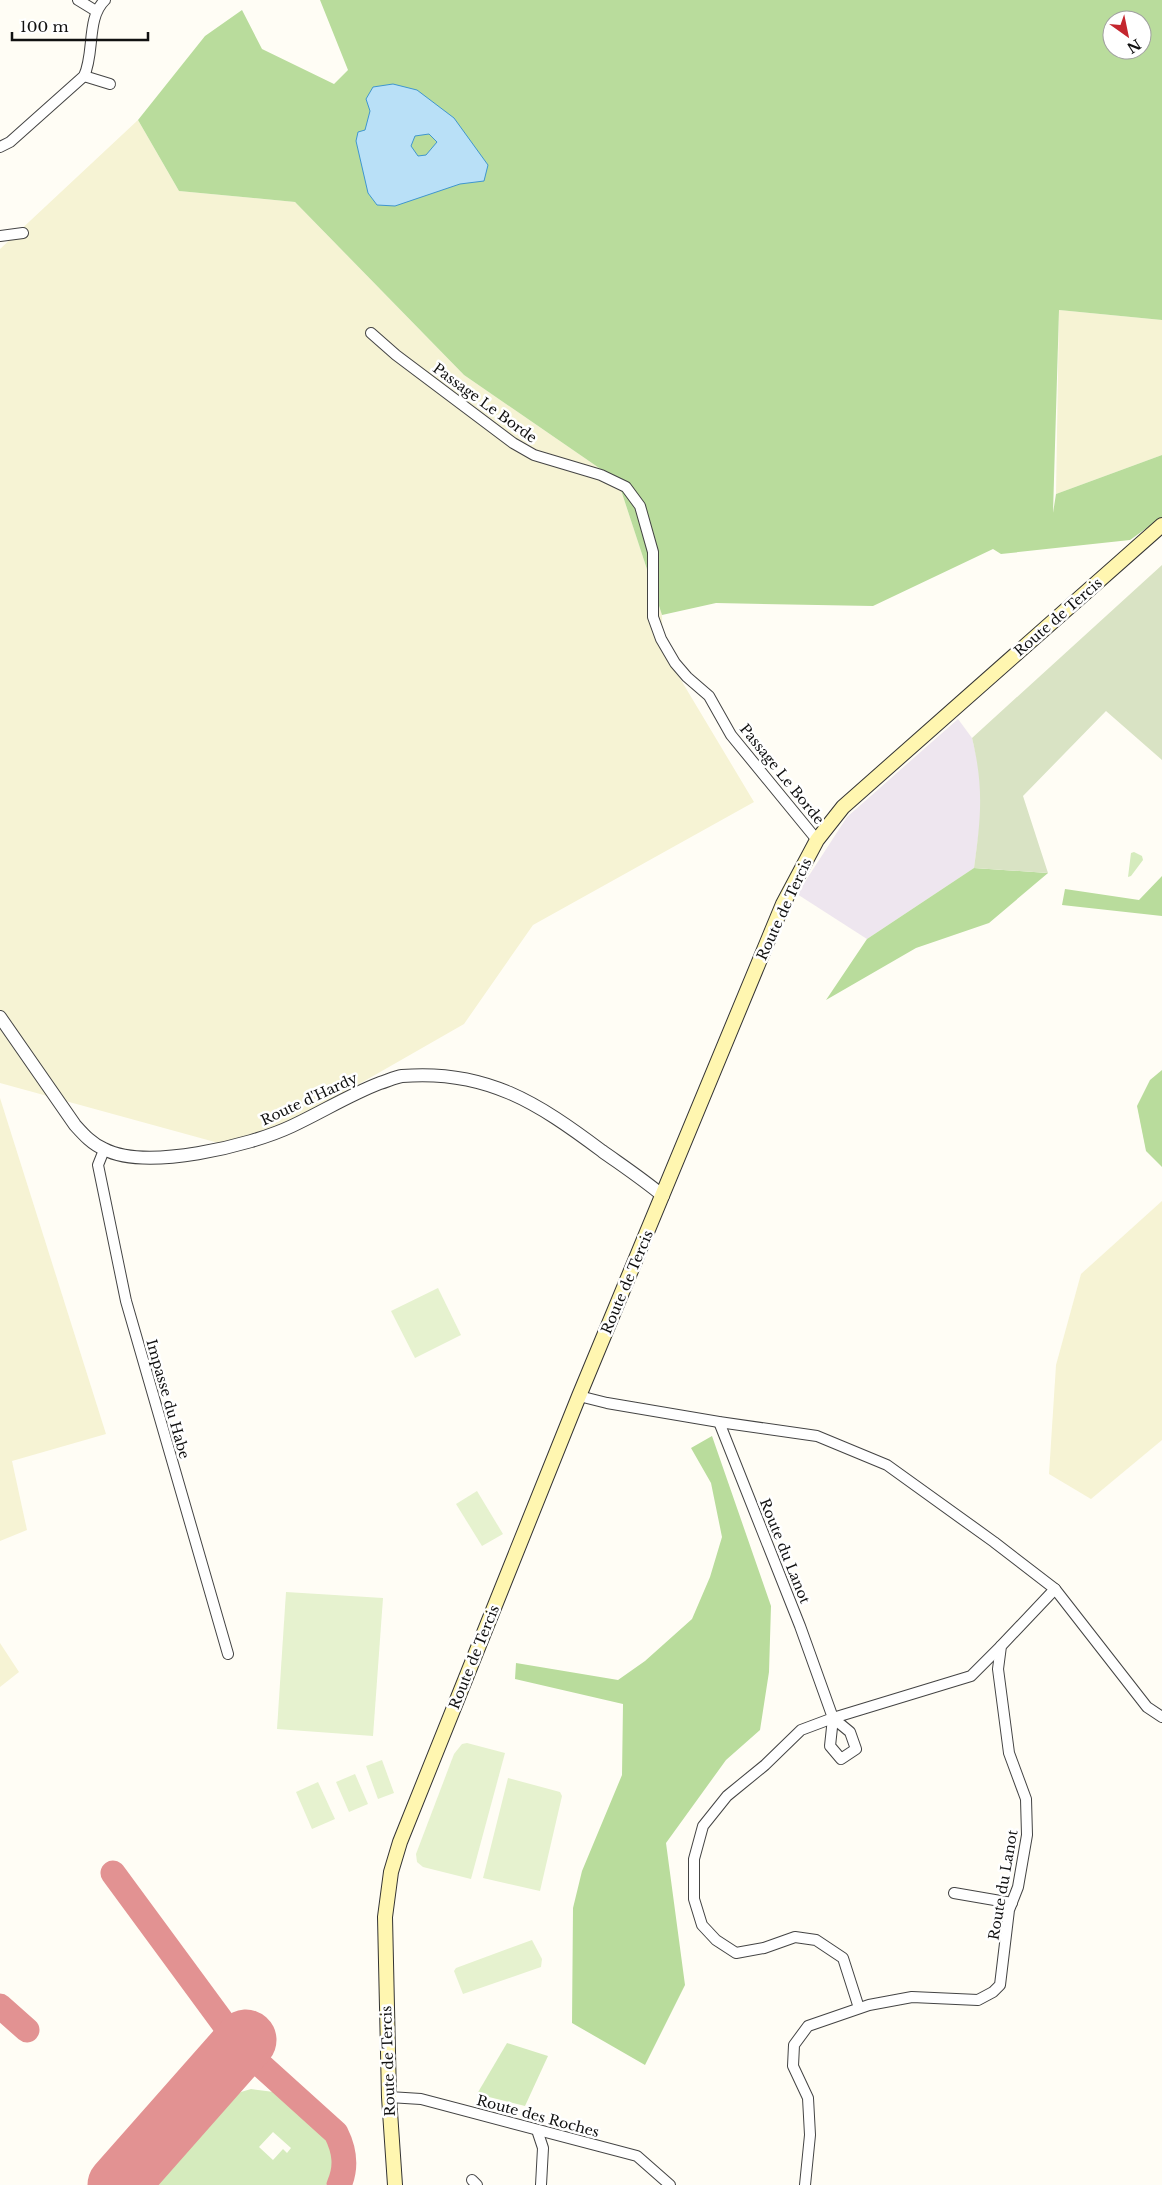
<svg xmlns="http://www.w3.org/2000/svg" width="1162" height="2185" font-family="'Libre Baskerville',serif">
<style>
.industrial{fill:#eee6ef}
.farmland{fill:#f6f3d4}
.green{fill:#d5ebbd;fill-rule:evenodd}
.forest{fill:#b9dc9c;fill-rule:evenodd}
.cemetery{fill:#d9e3c4}
.pitch{fill:#e6f2cf}
.water{fill:#b9e0f7;stroke:#3f96cf;fill-rule:evenodd}
.lines{fill:none;stroke-linecap:round;stroke-linejoin:round}
.taxiway{stroke:#e29292;stroke-width:25}
.runway{stroke:#e29292;stroke-width:61}
.minor-casing{stroke:#444;stroke-width:12}
.tertiary-casing{stroke:#444;stroke-width:14}
.secondary-casing{stroke:#333;stroke-width:16}
.minor{stroke:#fff;stroke-width:10}
.tertiary{stroke:#fff;stroke-width:12}
.secondary{stroke:#fff6b0;stroke-width:14}
.labels{text-anchor:middle;dominant-baseline:central;stroke-width:5;stroke-linejoin:round;paint-order:stroke}
.street-label{font-size:14px;fill:#111;stroke:#fff}
</style>
<rect width="100%" height="100%" fill="#fffdf5"/>
<!-- industrial -->
<path class="industrial" d="M958,719L972,738L978,763L981,792V817L974,868L867,939L797,894L847,817Z"/>
<!-- farmland -->
<g class="farmland">
<path d="M138,120L179,191L295,202L464,375L618,481L662,615L663,650L754,802L533,925L464,1024L244,1150L0,1083V249Z"/>
<path d="M1059,310L1162,320V455L1056,494Z"/>
<path d="M0,1098L106,1434L12,1461L27,1530L0,1541Z"/>
<path d="M1162,1201V1440L1091,1499L1049,1474L1056,1365L1081,1274Z"/>
<path d="M0,1643L19,1672L0,1687Z"/>
</g>
<!-- green -->
<g class="green">
<path d="M1134,852L1142,856L1143,860L1131,876L1128,877L1131,853Z"/>
<path d="M507,2043L548,2056L525,2106L477,2094Z"/>
<path d="M251,2089L274,2092L331,2141L335,2162L330,2180L326,2185H156L232,2098L241,2092ZM273,2132L291,2148L287,2153L283,2149L273,2160L259,2147Z"/>
</g>
<!-- forest -->
<g class="forest">
<path d="M320,0H1162V320L1059,310L1053,513L1056,494L1162,455V517L1130,540L1001,554L993,549L873,606L716,603L662,615L618,481L464,375L295,202L179,191L138,120L205,36L242,10L262,49L334,84L348,70ZM1112,20H1142V50H1112Z"/>
<path d="M974,868L1048,873L989,923L916,948L826,1000L867,939Z"/>
<path d="M1162,876V916L1062,905L1065,889L1139,900Z"/>
<path d="M1162,1070V1167L1146,1151L1137,1106L1150,1080Z"/>
<path d="M712,1436L771,1606L769,1672L760,1730L726,1760L666,1843L685,1985L645,2065L572,2023L573,1908L582,1871L622,1775L623,1704L515,1679L516,1663L618,1680L645,1661L692,1619L710,1577L722,1537L711,1483L691,1448Z"/>
</g>
<!-- cemetery -->
<path class="cemetery" d="M1162,565V760L1106,711L1023,796L1048,873L974,868C981,818 984,787 972,738Z"/>
<!-- pitch -->
<g class="pitch">
<path d="M438,1288L461,1335L415,1358L391,1311Z"/>
<path d="M477,1491L503,1534L482,1546L456,1504Z"/>
<path d="M286,1592L383,1598L373,1736L277,1729Z"/>
<path d="M467,1743L505,1753L471,1879L423,1867L417,1862L416,1854L454,1754L462,1744Z"/>
<path d="M382,1760L394,1793L378,1799L366,1766Z"/>
<path d="M355,1774L368,1804L349,1812L336,1782Z"/>
<path d="M508,1778L560,1792L562,1796L540,1891L483,1878Z"/>
<path d="M318,1782L335,1819L312,1829L296,1792Z"/>
<path d="M532,1940L542,1959L541,1967L463,1994L454,1971L456,1968Z"/>
</g>
<!-- water -->
<path class="water" d="M393,84L417,90L454,118L488,165L484,181L460,184L395,206L377,205L368,193L356,141L358,132L365,130L370,111L366,99L373,87ZM429,134L437,142L426,155L418,156L411,146L415,136Z"/>
<g class="lines">
<!-- taxiway -->
<g class="taxiway">
<path d="M113,1873L224,2024"/>
<path d="M0,2006L27,2030"/>
<path d="M215,2078L236,2056L248,2055L254,2059L336,2133C345,2151 347,2167 339,2185"/>
</g>
<!-- runway -->
<path class="runway" d="M118,2185L246,2040"/>
<defs>
<g id="minor">
<path d="M78,0L96,11"/>
<path d="M84,76L110,84"/>
<path d="M0,147L10,142L84,76C95,53 86,18 105,0"/>
<path d="M0,236L23,233"/>
<path d="M371,333L396,355L513,443L534,455L601,475L626,487L640,506L653,552V617L661,639L675,663L687,677L709,696L731,735L817,840"/>
<path d="M104,1150L98,1165L126,1301L228,1654"/>
<path d="M579,1396L607,1403L719,1422L817,1436L887,1465L994,1542L1055,1589L1147,1707L1162,1717"/>
<path d="M719,1422L800,1626L833,1718L801,1730L765,1765L727,1796L703,1826L694,1859V1899L702,1925L716,1940L736,1953L764,1948L795,1937L816,1940L843,1958L859,2008"/>
<path d="M833,1718L850,1732L856,1749L841,1759L830,1746L833,1718L971,1676L1001,1646"/>
<path d="M954,1893L1012,1903"/>
<path d="M389,2097L421,2099L637,2156L670,2185"/>
<path d="M537,2130L543,2148L541,2185"/>
<path d="M472,2180L477,2185"/>
<path d="M805,2185L810,2135L808,2098L793,2066L794,2045L808,2026L869,2005L912,1997L978,2000L993,1992L1000,1985L1009,1910L1018,1887L1027,1835L1026,1799L1009,1753L998,1669L1001,1646L1055,1589"/>
</g>
<path id="tertiary" d="M0,1017L75,1125C84,1135 92,1144 104,1149C146,1171 250,1146 292,1126C322,1112 349,1095 380,1083C387,1081 395,1077 402,1076C486,1069 538,1103 602,1151C623,1166 644,1180 663,1196"/>
<path id="secondary" d="M395,2185L389,2097L385,1917L391,1872L400,1842L579,1396L783,904L817,840L843,807L1162,525"/>
</defs>
<!-- minor casing -->
<use href="#minor" class="minor-casing"/>
<!-- tertiary casing -->
<use href="#tertiary" class="tertiary-casing"/>
<!-- secondary casing -->
<use href="#secondary" class="secondary-casing"/>
<!-- minor -->
<use href="#minor" class="minor"/>
<!-- tertiary -->
<use href="#tertiary" class="tertiary"/>
<!-- secondary -->
<use href="#secondary" class="secondary"/>
</g>
<g class="labels">
<!-- street labels -->
<g class="street-label">
<text transform="translate(485 403) rotate(36)">Passage Le Borde</text>
<text transform="translate(1058 617) rotate(-41)">Route de Tercis</text>
<text transform="translate(782 774) rotate(51)">Passage Le Borde</text>
<text transform="translate(784 909) rotate(-65)">Route de Tercis</text>
<text transform="translate(309 1099) rotate(-25)">Route d'Hardy</text>
<text transform="translate(627 1282) rotate(-67)">Route de Tercis</text>
<text transform="translate(168 1399) rotate(74)">Impasse du Habe</text>
<text transform="translate(785 1551) rotate(68)">Route du Lanot</text>
<text transform="translate(474 1657) rotate(-68)">Route de Tercis</text>
<text transform="translate(1003 1885) rotate(-80)">Route du Lanot</text>
<text transform="translate(388 2061) rotate(-92)">Route de Tercis</text>
<text transform="translate(538 2116) rotate(15)">Route des Roches</text>
</g>
</g>
<!-- north arrow -->
<g transform="translate(1127 35) rotate(147)"><circle r="24" fill="#ffffff" stroke="#a0a0a0"/>
<path d="M0-4L9 19L0 12L-9 19Z" fill="#c4262e"/>
<text y="-8" font-size="14" font-weight="bold" text-anchor="middle" fill="#111111">N</text>
</g>
<!-- scale -->
<path d="M12 32v8h136v-8" fill="none" stroke="#111111" stroke-width="2.5"/>
<text x="20" y="32" font-size="15" fill="#111111" stroke="#ffffff" stroke-width="4" paint-order="stroke">100 m</text>
</svg>
